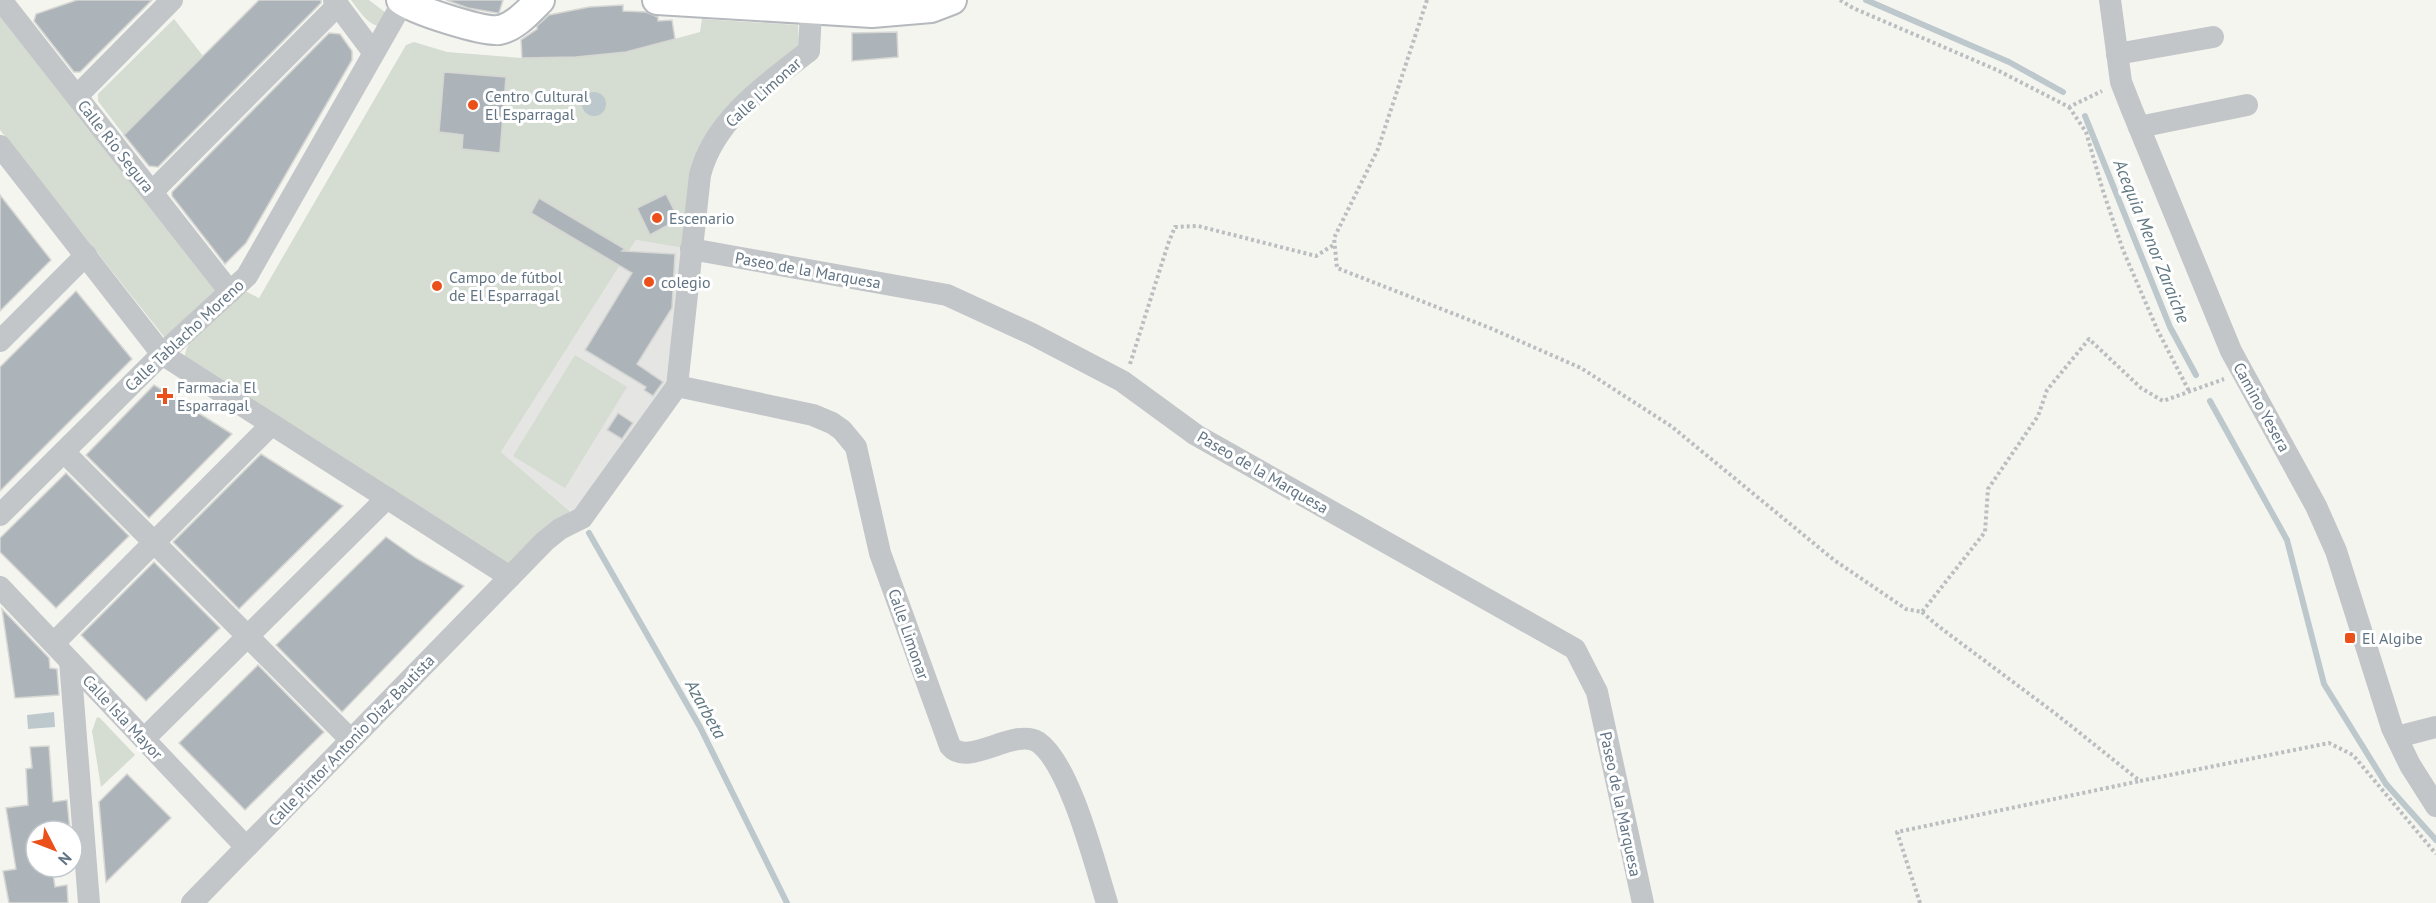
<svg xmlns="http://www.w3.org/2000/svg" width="2436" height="903" font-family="'PT Sans',sans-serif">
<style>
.built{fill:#e5e6e4}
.green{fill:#d5dcd1}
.water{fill:#bdc8cd}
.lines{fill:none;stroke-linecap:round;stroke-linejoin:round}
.stream{stroke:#bdc8cd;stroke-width:6}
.building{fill:#acb4b9;stroke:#d6d6d3;stroke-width:1.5}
.major-casing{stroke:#b5b9bd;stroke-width:32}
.path{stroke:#bbbec0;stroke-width:4;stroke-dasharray:3 3;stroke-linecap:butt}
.minor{stroke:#c2c6c9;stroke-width:22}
.major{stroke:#fff;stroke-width:28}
.poi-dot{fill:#eb501b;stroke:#fff;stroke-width:2}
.labels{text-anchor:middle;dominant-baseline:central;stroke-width:6;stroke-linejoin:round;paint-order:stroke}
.street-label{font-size:16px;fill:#627483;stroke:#fff}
.poi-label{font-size:16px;fill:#627483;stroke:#fff;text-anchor:start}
.water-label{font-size:18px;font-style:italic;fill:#5e7780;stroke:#fff}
</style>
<rect width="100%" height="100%" fill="#f5f5f0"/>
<!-- built -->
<path class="built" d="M636,240L683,248L666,384L576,516L501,452Z"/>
<!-- green -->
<g class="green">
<path d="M351,0H369L386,13L378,26C365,22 359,10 351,0Z"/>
<path d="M0,12L216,291L165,338L0,130Z"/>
<path d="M174,19L203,56L124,135L98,101V94Z"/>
<path d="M702,19L798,25L799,47L729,107L683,248L636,240L501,452L572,513L509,566L185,359C182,337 229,305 245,291L259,298L406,45L414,42L447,52L522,58L576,57L626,52L700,32Z"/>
<path d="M575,355L627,387L565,488L513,456Z"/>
<path d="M97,717L100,718L135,755L101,787L92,731Z"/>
</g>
<!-- water -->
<g class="water">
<circle cx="594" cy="104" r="12"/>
<path d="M54,712L55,727L28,729L27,715Z"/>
</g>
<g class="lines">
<!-- stream -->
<g class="stream">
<path d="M1866,0L2009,62L2063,92"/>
<path d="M2085,116L2170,327L2196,375"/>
<path d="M2210,401L2287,540L2324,684L2386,784L2436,840"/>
<path d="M589,533L700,727L787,903"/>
</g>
</g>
<!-- building -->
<g class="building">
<path d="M77,0H152L80,72H74L34,21L36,14Z"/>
<path d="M259,0H321V3L158,167L149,166L124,135Z"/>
<path d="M446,0H503L499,13H497L468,8Z"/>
<path d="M623,5V11L646,12L658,17V21L672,20L675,39L626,52L576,57L522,58L521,40L537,29V26L549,15L589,7Z"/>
<path d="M897,32L898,57L852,61V33Z"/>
<path d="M329,33L340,34L352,51V60L246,243L225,264L172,196V192Z"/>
<path d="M444,72L506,77L500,153L462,149L463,135L439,132Z"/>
<path d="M666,194L675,212L670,224L650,235L637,208Z"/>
<path d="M0,195L51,260L0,311Z"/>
<path d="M539,198L625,249L622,251L675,254L672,308L637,364L663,382L653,396L644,390L646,387L585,350L632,273L531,213Z"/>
<path d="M76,291L132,359L0,491V367Z"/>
<path d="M154,385L232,434L149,518L86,455Z"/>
<path d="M618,413L633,423L622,439L607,430Z"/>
<path d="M261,454L343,506L239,609L173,542Z"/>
<path d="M66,473L129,536L56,608L0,552V538Z"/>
<path d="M386,537L416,558L464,586L342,712L276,645Z"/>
<path d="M154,562L220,628L146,701L81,635Z"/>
<path d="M2,609L49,658L50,668L57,669L59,695L15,698Z"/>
<path d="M258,665L324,732L245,810L179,743Z"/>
<path d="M49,746L53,802L67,800L70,831H36V867H52L55,887L67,885L68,903H9L3,871L16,869L6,808L28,805L26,769L32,768L30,747Z"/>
<path d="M127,774L171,818L106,882L99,802Z"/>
</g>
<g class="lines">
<defs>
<g id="major">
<path d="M401,0C414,10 482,32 499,30C515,27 529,11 540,0"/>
<path d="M657,0L872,13L931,8L952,0"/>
</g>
</defs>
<!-- major casing -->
<use href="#major" class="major-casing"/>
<!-- path -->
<g class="path">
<path d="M1427,0L1378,149L1334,238L1337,268L1490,328L1581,368L1671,426L1834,560L1906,609L1922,612L1985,532L1988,489L2038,416L2047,390L2089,339L2141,388L2163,401L2224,379"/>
<path d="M1840,0L1853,8L1997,70L2069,107L2102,91"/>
<path d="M2069,107L2086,132L2103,191L2123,250L2157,329L2189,391"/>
<path d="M1130,364L1168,244L1175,227L1198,226L1316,256L1335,244"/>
<path d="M1922,612L1938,626L2056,714L2140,781L2329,743L2353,755L2436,854"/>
<path d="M1920,903L1897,832L2140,781"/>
</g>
<!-- minor -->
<g class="minor">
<path d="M1,0L230,292"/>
<path d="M334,0L373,52"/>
<path d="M2110,0L2121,82L2132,110L2231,351L2316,506L2336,551L2392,728L2410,765L2436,806"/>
<path d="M2117,54L2213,37"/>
<path d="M77,96L172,0"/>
<path d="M2139,127L2247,105"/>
<path d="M0,146L162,354L510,577"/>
<path d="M152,192L338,5"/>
<path d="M691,249L947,295L1032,334L1122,381L1196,435L1575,649L1597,692L1643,903"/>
<path d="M0,341L86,255"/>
<path d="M677,386L813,415L832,423L842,430L856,447L880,553L950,746C968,768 1014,727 1038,742C1070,764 1095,865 1107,903"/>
<path d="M64,452L351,740"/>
<path d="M0,515L162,354L247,276L403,2"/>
<path d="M0,587L246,847"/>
<path d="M54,643L271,425"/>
<path d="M70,661L89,903"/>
<path d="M2397,737L2436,727"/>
<path d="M144,739L387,498"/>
<path d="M192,903L545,541L560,529L582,518L677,386L700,175C714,120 766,84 809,51L811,11"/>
</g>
<!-- major -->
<use href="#major" class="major"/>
</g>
<!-- markers -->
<g class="poi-dot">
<circle cx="473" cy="105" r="6"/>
<circle cx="657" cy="218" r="6"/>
<circle cx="649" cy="282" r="6"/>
<circle cx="437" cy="286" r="6"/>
<path d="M162 387h6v6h6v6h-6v6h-6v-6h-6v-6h6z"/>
<rect x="2344" y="632" width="12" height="12" rx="3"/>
</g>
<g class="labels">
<!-- street labels -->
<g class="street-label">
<text transform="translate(763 92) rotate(-42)">Calle Limonar</text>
<text transform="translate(116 146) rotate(52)">Calle Río Segura</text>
<text transform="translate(808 270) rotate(10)">Paseo de la Marquesa</text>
<text transform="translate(184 335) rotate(-43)">Calle Tablacho Moreno</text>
<text transform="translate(2262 407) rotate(61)">Camino Yesera</text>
<text transform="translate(1263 472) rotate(30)">Paseo de la Marquesa</text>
<text transform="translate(909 634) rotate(71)">Calle Limonar</text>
<text transform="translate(123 717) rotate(47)">Calle Isla Mayor</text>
<text transform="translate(351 740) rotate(-46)">Calle Pintor Antonio Díaz Bautista</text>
<text transform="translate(1621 804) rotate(78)">Paseo de la Marquesa</text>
</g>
<!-- poi labels -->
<g class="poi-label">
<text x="485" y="96">Centro Cultural<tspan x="485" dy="18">El Esparragal</tspan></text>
<text x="669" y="218">Escenario</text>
<text x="449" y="277">Campo de fútbol<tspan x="449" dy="18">de El Esparragal</tspan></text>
<text x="661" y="282">colegio</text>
<text x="177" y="387">Farmacia El<tspan x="177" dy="18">Esparragal</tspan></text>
<text x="2362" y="638">El Algibe</text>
</g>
<!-- water labels -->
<g class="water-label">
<text transform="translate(2152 241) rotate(68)">Acequia Menor Zaraiche</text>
<text transform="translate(706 709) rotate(61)">Azarbeta</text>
</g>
</g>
<!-- north arrow -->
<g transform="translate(54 849) rotate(132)"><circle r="28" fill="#ffffff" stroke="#c0c7cd" stroke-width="1.5"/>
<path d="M0-4.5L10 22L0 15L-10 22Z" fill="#eb501b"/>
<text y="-9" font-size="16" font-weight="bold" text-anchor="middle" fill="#627483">N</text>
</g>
</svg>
